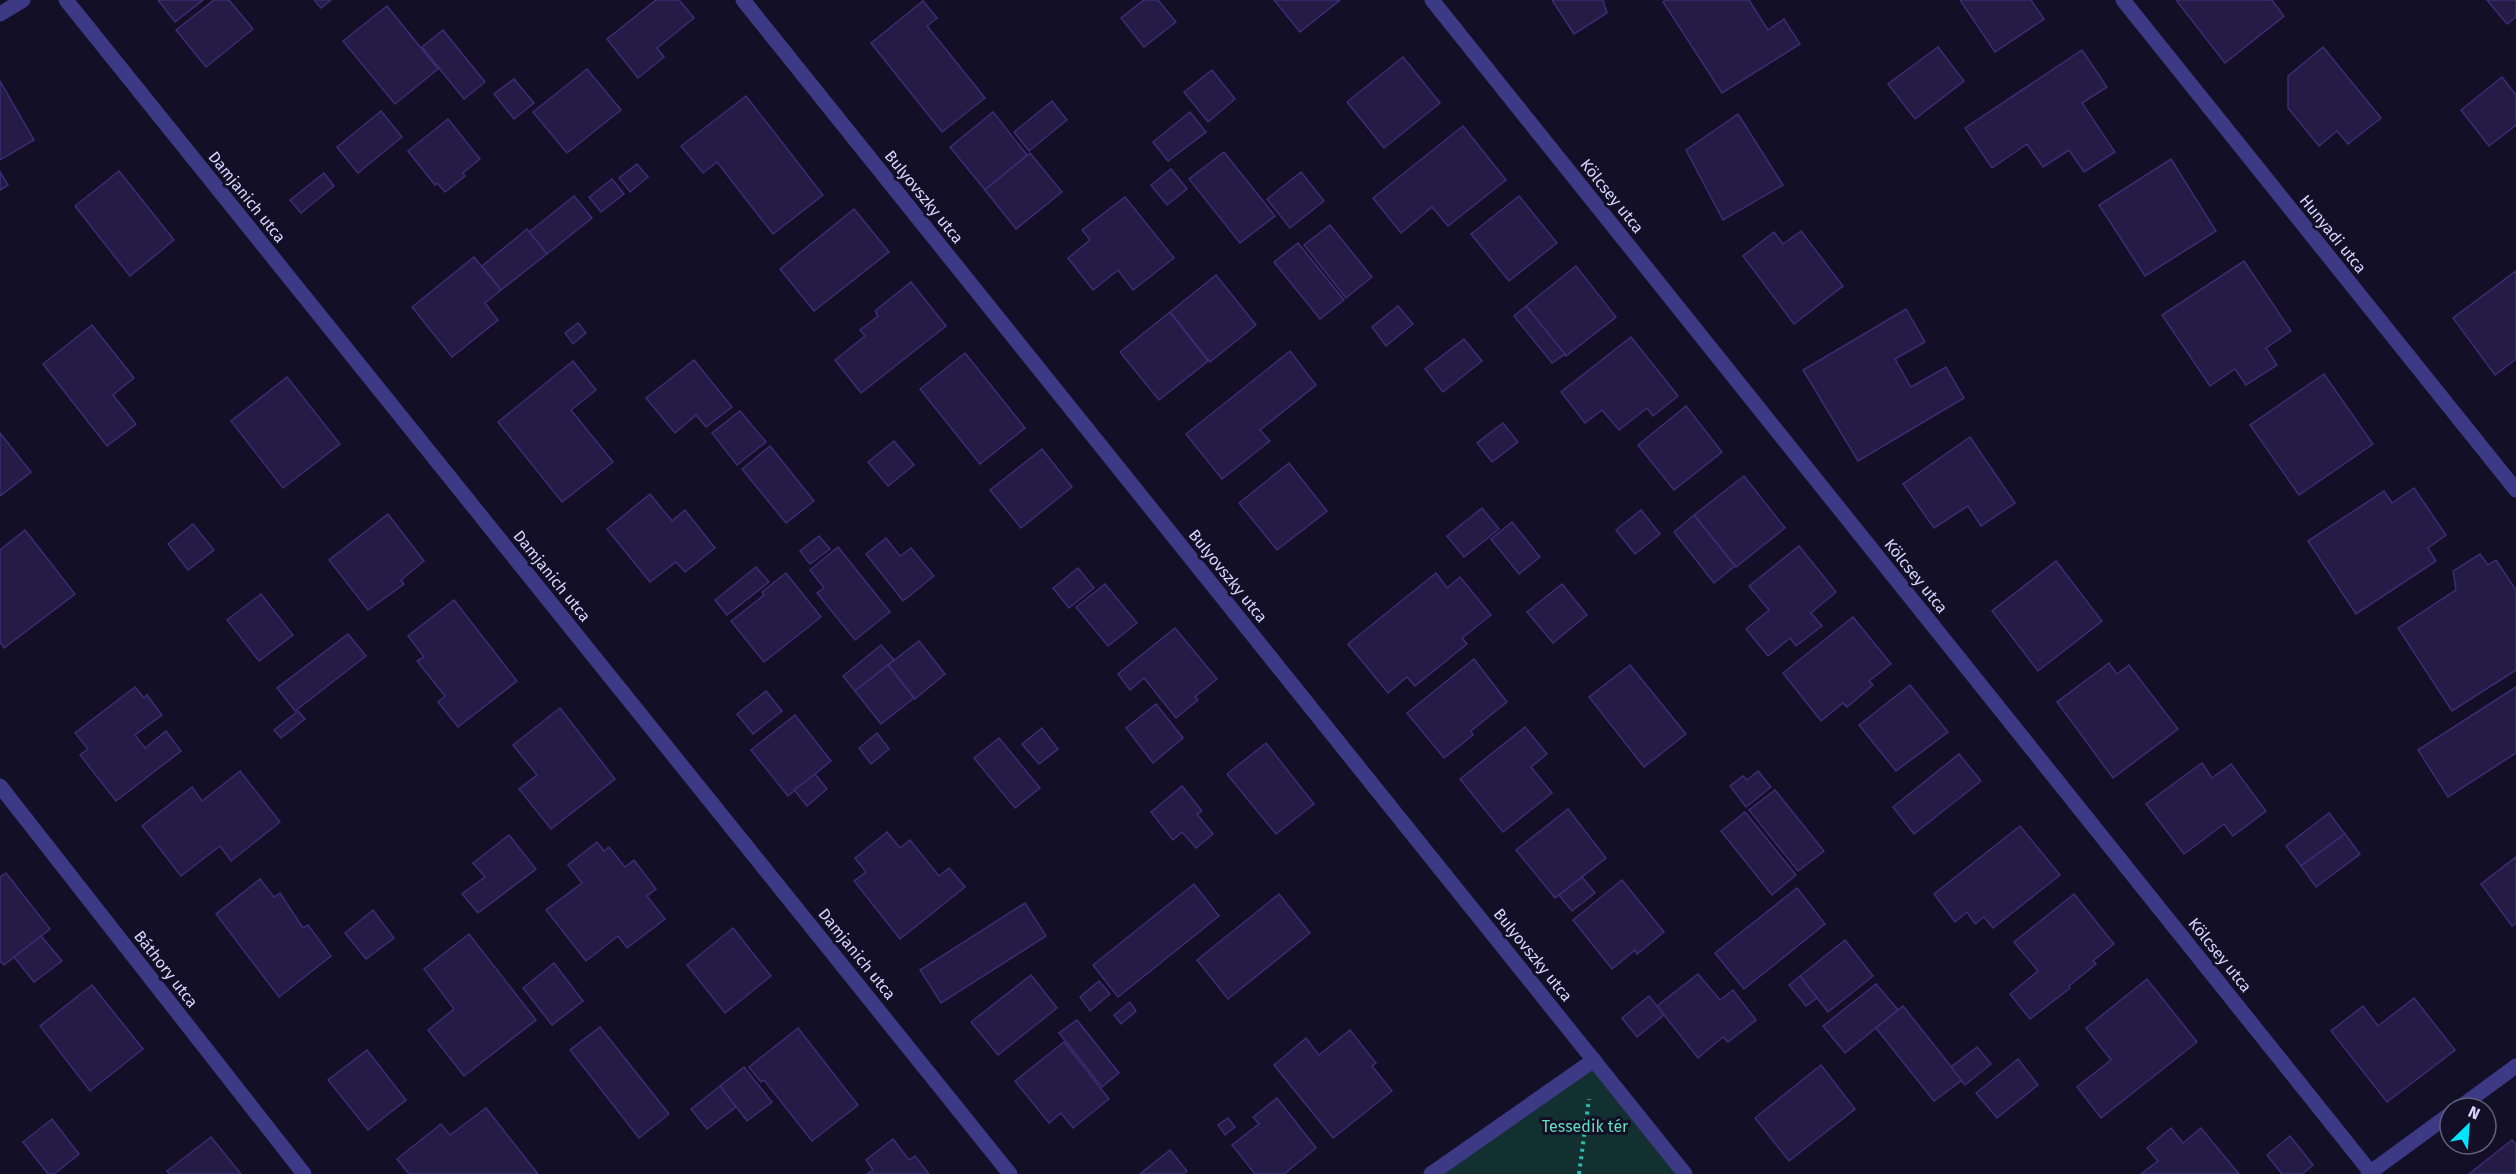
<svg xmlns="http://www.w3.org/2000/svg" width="2516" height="1174" font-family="'Fira Sans',sans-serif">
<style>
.green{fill:#12302f}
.building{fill:#241b47;stroke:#3b2d73;stroke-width:1.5}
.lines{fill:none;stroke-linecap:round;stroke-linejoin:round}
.path{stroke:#2fb8b0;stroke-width:4;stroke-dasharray:3 4.5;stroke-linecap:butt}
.minor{stroke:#3d3a85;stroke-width:15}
.tertiary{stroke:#3d3a85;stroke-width:15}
.labels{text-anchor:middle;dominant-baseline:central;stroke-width:6;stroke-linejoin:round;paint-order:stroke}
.street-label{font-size:16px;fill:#d9d4ff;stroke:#130f26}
.park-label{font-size:16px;fill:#5fe0c0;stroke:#130f26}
</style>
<rect width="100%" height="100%" fill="#130f26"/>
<!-- green -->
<path class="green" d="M1594,1060L1685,1174H1431Z"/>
<!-- building -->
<g class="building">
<path d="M158,0H203L175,22Z"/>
<path d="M214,0H229L253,29L206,67L176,30Z"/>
<path d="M314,0H331L321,8Z"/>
<path d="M656,0H679L694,18L657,48L664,57L638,78L607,39Z"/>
<path d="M1144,0H1158L1176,22L1144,47L1121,18Z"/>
<path d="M1274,0H1340L1300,32Z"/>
<path d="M1552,0H1603L1607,13L1574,34Z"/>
<path d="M1666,0H1749L1768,30L1784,19L1800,44L1722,93L1663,2Z"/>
<path d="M1960,0H2031L2044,19L1995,52Z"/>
<path d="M2176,0H2272L2284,16L2225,63Z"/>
<path d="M2487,0H2516V17L2507,24Z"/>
<path d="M923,1L937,18L927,26L985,98L942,132L871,43Z"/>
<path d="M387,6L438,69L395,104L343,41Z"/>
<path d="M443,30L485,82L464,99L422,47Z"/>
<path d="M1938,47L1964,81L1915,119L1888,84Z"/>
<path d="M2323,47L2381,118L2348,144L2337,131L2319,146L2288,108V76Z"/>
<path d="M2082,50L2107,87L2082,103L2115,152L2084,172L2069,150L2043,167L2027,144L1992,168L1965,128Z"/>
<path d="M1403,57L1440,103L1384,148L1347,102Z"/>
<path d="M587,69L621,110L567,153L533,112Z"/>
<path d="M1212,70L1235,99L1208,122L1184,92Z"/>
<path d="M2502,77L2516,95V125L2489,146L2461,110Z"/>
<path d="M514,79L534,103L514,119L494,94Z"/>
<path d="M0,81L34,140L0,160Z"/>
<path d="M746,96L823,195L773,234L717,162L703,173L681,146Z"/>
<path d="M1052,101L1067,120L1029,151L1014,132Z"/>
<path d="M381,111L402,137L358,173L337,147Z"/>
<path d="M993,112L1027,155L985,190L950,147Z"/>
<path d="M1190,112L1206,132L1168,161L1153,142Z"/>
<path d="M1738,114L1783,185L1723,220L1686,150Z"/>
<path d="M448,119L480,159L463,173L465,176L445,192L437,183L435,185L408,151Z"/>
<path d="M1463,126L1506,180L1448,226L1432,207L1401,233L1373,198Z"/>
<path d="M1224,152L1275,216L1240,243L1189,179Z"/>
<path d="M1030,153L1062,192L1016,229L985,190Z"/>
<path d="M2171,159L2216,231L2145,276L2099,205Z"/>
<path d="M637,164L648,177L630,192L619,178Z"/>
<path d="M1171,169L1187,189L1167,205L1151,185Z"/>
<path d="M119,171L174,240L130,276L75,206Z"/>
<path d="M0,172L8,185L0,190Z"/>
<path d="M1301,172L1324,201L1290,228L1267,199Z"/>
<path d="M324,173L334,186L301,213L290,200Z"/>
<path d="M612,179L624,194L601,212L589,197Z"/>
<path d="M574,196L592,218L547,254L529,232Z"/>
<path d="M1519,196L1557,243L1509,281L1471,234Z"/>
<path d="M1125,197L1174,258L1133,290L1118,270L1093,290L1068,258L1090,240L1082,230Z"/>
<path d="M854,209L889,252L814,311L780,269Z"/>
<path d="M1330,225L1372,277L1346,298L1304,245Z"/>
<path d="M527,229L547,254L501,290L482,266Z"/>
<path d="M1801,231L1843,286L1794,324L1743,256L1774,232L1783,244Z"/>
<path d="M1298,243L1344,300L1320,319L1274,262Z"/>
<path d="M474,257L501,290L485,303L498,320L452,357L412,307Z"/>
<path d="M2244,261L2291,331L2266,348L2277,365L2246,385L2235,369L2210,386L2162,315Z"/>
<path d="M1576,266L1616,317L1566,356L1526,306Z"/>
<path d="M2516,271V359L2495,375L2453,318Z"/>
<path d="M1216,275L1256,325L1210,362L1170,312Z"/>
<path d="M911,282L946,326L861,393L835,360L865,336L860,330L878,316L875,311Z"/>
<path d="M1398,306L1413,324L1386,346L1372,327Z"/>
<path d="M1526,306L1565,354L1552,363L1514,316Z"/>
<path d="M1906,309L1925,342L1895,359L1911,387L1946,367L1964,398L1858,461L1803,370Z"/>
<path d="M1170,312L1208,361L1159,400L1120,352Z"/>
<path d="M578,323L586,333L573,344L565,333Z"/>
<path d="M92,325L134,378L113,395L136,424L107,446L43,364Z"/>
<path d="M1631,337L1678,396L1653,416L1647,408L1619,430L1602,410L1585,423L1561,392Z"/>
<path d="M1464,339L1482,361L1443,392L1425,369Z"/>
<path d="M1290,351L1316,385L1260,430L1270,441L1222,479L1186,434Z"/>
<path d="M965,353L1025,428L980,464L920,389Z"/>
<path d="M694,360L732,407L706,427L696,415L675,433L646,398Z"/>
<path d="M573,361L596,390L571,410L613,462L562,502L498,422Z"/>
<path d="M2324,374L2373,444L2299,495L2250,425Z"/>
<path d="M287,377L340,444L283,488L231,421Z"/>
<path d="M1686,406L1722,452L1674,490L1638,445Z"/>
<path d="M740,411L766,442L737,465L712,433Z"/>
<path d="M1503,423L1518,442L1492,462L1477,443Z"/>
<path d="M0,433L31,472L0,496Z"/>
<path d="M1970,437L2015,503L1981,526L1968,506L1934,528L1903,484Z"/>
<path d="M894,441L914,465L888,486L868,462Z"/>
<path d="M770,446L814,501L786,523L742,469Z"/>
<path d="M1042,449L1072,487L1021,528L990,490Z"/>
<path d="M1289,463L1327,511L1277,550L1239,503Z"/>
<path d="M1744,476L1785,528L1736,567L1694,515Z"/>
<path d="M2414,488L2446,535L2428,548L2436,561L2356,614L2308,541L2384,491L2392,503Z"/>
<path d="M650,494L672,521L685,510L715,548L685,572L676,562L650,582L607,529Z"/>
<path d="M1482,508L1499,529L1464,557L1447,536Z"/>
<path d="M1641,510L1660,534L1635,554L1616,530Z"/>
<path d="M388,514L424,561L401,580L404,584L368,610L329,560Z"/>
<path d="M1694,515L1735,566L1714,583L1674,532Z"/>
<path d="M1512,522L1540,557L1519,574L1491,539Z"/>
<path d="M193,524L214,550L188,570L168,544Z"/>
<path d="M25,530L75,594L4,648L0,642V550Z"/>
<path d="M819,536L830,549L810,564L800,551Z"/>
<path d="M886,538L900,556L911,548L934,576L903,601L866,554Z"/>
<path d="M1799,546L1836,592L1811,613L1822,626L1796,646L1790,638L1768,656L1746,629L1769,610L1749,586Z"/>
<path d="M838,547L890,612L855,640L817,593L824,588L810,570Z"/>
<path d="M2480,554L2488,565L2496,560L2516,590V670L2452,711L2398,628L2456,590L2453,571Z"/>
<path d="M2056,561L2102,621L2038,671L1992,611Z"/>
<path d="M756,567L769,582L727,615L715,600Z"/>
<path d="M1078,568L1094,588L1069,608L1053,588Z"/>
<path d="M786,573L821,617L764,662L731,621L764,595L762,592Z"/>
<path d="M1436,573L1447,588L1460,577L1491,615L1462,638L1467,644L1415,686L1407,677L1388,693L1348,644Z"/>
<path d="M1105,584L1137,623L1108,646L1076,607Z"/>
<path d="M1562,584L1587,615L1553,643L1527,612Z"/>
<path d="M261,594L293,635L259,661L227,620Z"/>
<path d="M454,600L517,681L458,727L438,702L445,696L417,661L424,657L408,636Z"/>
<path d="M1853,617L1891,664L1869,681L1873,685L1847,707L1843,703L1821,721L1783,673Z"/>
<path d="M1175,628L1217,679L1195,697L1198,700L1176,718L1144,678L1130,690L1118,674Z"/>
<path d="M348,634L366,656L295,711L277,688Z"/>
<path d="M919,641L945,674L915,699L888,665Z"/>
<path d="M881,645L894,660L855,691L843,676Z"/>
<path d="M1474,659L1507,702L1471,731L1473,735L1444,758L1407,713Z"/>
<path d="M2109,663L2117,674L2129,665L2178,729L2113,778L2057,702Z"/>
<path d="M888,665L914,698L881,724L855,691Z"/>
<path d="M1630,665L1686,734L1644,767L1589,697Z"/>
<path d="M1910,685L1948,732L1896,771L1859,725Z"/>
<path d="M135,687L144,698L147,695L162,715L135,735L145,748L166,731L181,751L116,801L80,755L88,749L75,733Z"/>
<path d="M2516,687V753L2448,797L2418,750Z"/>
<path d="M766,691L782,711L753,734L737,714Z"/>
<path d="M1156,704L1183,738L1153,763L1126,728Z"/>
<path d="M560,708L615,779L551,829L519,789L537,775L513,745Z"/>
<path d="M298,711L305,719L281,738L274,730Z"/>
<path d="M795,715L831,761L788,796L751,750Z"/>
<path d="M1525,727L1547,754L1531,767L1552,793L1503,832L1460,779Z"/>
<path d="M1042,728L1058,749L1039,764L1022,744Z"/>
<path d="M877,733L889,749L871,764L859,748Z"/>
<path d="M999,738L1040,788L1015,808L974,758Z"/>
<path d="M1266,743L1314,804L1276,834L1227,774Z"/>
<path d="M1959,754L1981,781L1914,834L1893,807Z"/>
<path d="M2202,763L2212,778L2231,764L2266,811L2233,836L2224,824L2184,854L2146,804Z"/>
<path d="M240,771L280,822L231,861L220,846L181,876L142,826L192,787L202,801Z"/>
<path d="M1758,771L1771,787L1746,807L1730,786L1743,776L1747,780Z"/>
<path d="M815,774L827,789L807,806L794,790Z"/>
<path d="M1182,786L1202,811L1197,814L1213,834L1196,848L1182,832L1173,840L1151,812Z"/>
<path d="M1775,790L1824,851L1798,871L1749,810Z"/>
<path d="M1568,809L1606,858L1555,898L1516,850Z"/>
<path d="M1745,812L1796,875L1772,895L1721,831Z"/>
<path d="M2329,813L2345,834L2301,866L2286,846Z"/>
<path d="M2020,826L2060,875L1993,928L1984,917L1975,924L1967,912L1955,922L1934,894Z"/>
<path d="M887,832L900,848L910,840L939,876L949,868L965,887L900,939L854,881L866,872L855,858Z"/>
<path d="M2345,834L2360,854L2316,887L2301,866Z"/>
<path d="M509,835L536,869L478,913L462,894L485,877L473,863Z"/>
<path d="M597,842L604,851L609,847L625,867L634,860L656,889L647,896L665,919L627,948L618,936L586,961L546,910L582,883L568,865Z"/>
<path d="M2516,857V923L2512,926L2481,884Z"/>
<path d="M6,873L50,929L4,965L0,961V877Z"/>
<path d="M1582,877L1595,893L1572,911L1559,895Z"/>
<path d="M260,879L274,897L280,893L303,928L308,925L331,956L279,997L216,914Z"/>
<path d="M1622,880L1664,932L1637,954L1635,950L1612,969L1573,920Z"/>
<path d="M1194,884L1219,916L1118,997L1093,965Z"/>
<path d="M1797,888L1825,924L1744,989L1715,953Z"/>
<path d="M1279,894L1310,933L1228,999L1197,960Z"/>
<path d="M2074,894L2114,944L2093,961L2096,964L2069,986L2070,988L2030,1019L2010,994L2038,971L2014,942Z"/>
<path d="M1025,903L1046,936L941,1003L920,970Z"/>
<path d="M373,910L394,938L366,959L345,933Z"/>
<path d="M733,928L771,976L725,1013L687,965Z"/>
<path d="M469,934L536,1020L464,1076L428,1030L454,1009L424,969Z"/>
<path d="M41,936L62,961L34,982L14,957Z"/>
<path d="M1845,940L1873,976L1828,1012L1800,976Z"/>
<path d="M554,963L583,1001L552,1025L523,988Z"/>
<path d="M1698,974L1720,1000L1733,990L1756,1020L1728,1042L1723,1037L1698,1058L1657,1006Z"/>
<path d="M1031,975L1057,1008L998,1055L971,1022Z"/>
<path d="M1800,976L1817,998L1806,1006L1789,985Z"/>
<path d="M2147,979L2197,1042L2101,1118L2077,1087L2111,1060L2086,1028Z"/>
<path d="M1099,981L1110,994L1090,1011L1080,997Z"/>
<path d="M1876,984L1898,1010L1845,1053L1823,1026Z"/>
<path d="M92,985L143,1049L90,1091L40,1026Z"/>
<path d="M1649,996L1664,1015L1637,1037L1622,1018Z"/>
<path d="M2414,998L2455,1050L2387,1102L2331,1031L2363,1006L2378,1026Z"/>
<path d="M1130,1002L1136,1011L1121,1024L1114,1015Z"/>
<path d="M1903,1006L1962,1080L1934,1101L1876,1028Z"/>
<path d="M1077,1020L1119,1073L1102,1087L1059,1033Z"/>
<path d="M600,1027L669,1114L639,1138L570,1050Z"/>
<path d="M798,1028L858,1105L812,1141L764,1080L761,1082L749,1067Z"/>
<path d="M1350,1030L1376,1063L1372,1066L1392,1091L1333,1138L1274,1065L1306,1038L1319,1055Z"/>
<path d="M1064,1042L1109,1099L1073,1128L1061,1113L1049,1123L1015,1081Z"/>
<path d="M1977,1047L1991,1064L1965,1085L1951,1067Z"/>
<path d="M367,1050L406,1100L368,1130L328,1080Z"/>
<path d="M2018,1059L2038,1085L1997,1118L1976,1093Z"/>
<path d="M1821,1065L1855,1109L1789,1161L1755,1118Z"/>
<path d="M744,1067L772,1102L747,1121L720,1086Z"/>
<path d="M720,1086L736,1107L707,1129L691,1109Z"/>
<path d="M1277,1098L1316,1148L1284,1174H1255L1232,1145L1259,1124L1253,1117Z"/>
<path d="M486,1108L538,1174H409L397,1159L441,1124L450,1135Z"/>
<path d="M1228,1118L1235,1127L1225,1135L1218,1125Z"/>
<path d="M52,1119L79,1154L54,1174H48L23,1142Z"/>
<path d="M2171,1128L2183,1143L2201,1128L2239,1174H2141L2158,1161L2147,1148Z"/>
<path d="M2290,1136L2313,1165L2302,1174H2282L2267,1155Z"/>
<path d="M211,1137L241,1174H170L167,1171Z"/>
<path d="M893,1139L909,1160L915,1156L929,1174H867L873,1170L866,1160Z"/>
<path d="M2512,1140L2516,1144V1174H2469Z"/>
<path d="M1170,1150L1187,1171L1183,1174H1140Z"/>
</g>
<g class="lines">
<!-- path -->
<path class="path" d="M1579,1174L1589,1099"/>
<!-- minor -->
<g class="minor">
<path d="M66,0L1010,1174"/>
<path d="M743,0L1685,1174"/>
<path d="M1432,0L2372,1174"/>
<path d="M2123,0L2516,490"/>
<path d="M0,786L304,1174"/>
<path d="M2459,1108L2516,1066"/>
<path d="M1431,1174L1594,1060"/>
<path d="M2368,1174L2450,1114"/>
</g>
<!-- tertiary -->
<path class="tertiary" d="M0,14L23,0"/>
</g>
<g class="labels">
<!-- street labels -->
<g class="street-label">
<text transform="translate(1612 196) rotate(51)">Kölcsey utca</text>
<text transform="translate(247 197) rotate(51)">Damjanich utca</text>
<text transform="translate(924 197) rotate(51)">Bulyovszky utca</text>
<text transform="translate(2333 234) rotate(51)">Hunyadi utca</text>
<text transform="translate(552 576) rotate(51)">Damjanich utca</text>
<text transform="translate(1228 576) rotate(51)">Bulyovszky utca</text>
<text transform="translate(1916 576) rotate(51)">Kölcsey utca</text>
<text transform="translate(857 954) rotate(51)">Damjanich utca</text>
<text transform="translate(1533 955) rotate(51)">Bulyovszky utca</text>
<text transform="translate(2220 955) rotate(51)">Kölcsey utca</text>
<text transform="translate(166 969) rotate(52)">Báthory utca</text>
</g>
<!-- park labels -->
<g class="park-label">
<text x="1585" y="1126">Tessedik tér</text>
</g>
</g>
<!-- north arrow -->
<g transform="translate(2468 1126) rotate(25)"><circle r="28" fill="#130f26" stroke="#625e7d" stroke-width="1.5"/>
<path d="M0-4.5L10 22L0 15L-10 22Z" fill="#00e5ff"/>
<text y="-9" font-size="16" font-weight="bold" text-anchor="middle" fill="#d9d4ff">N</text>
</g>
</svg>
